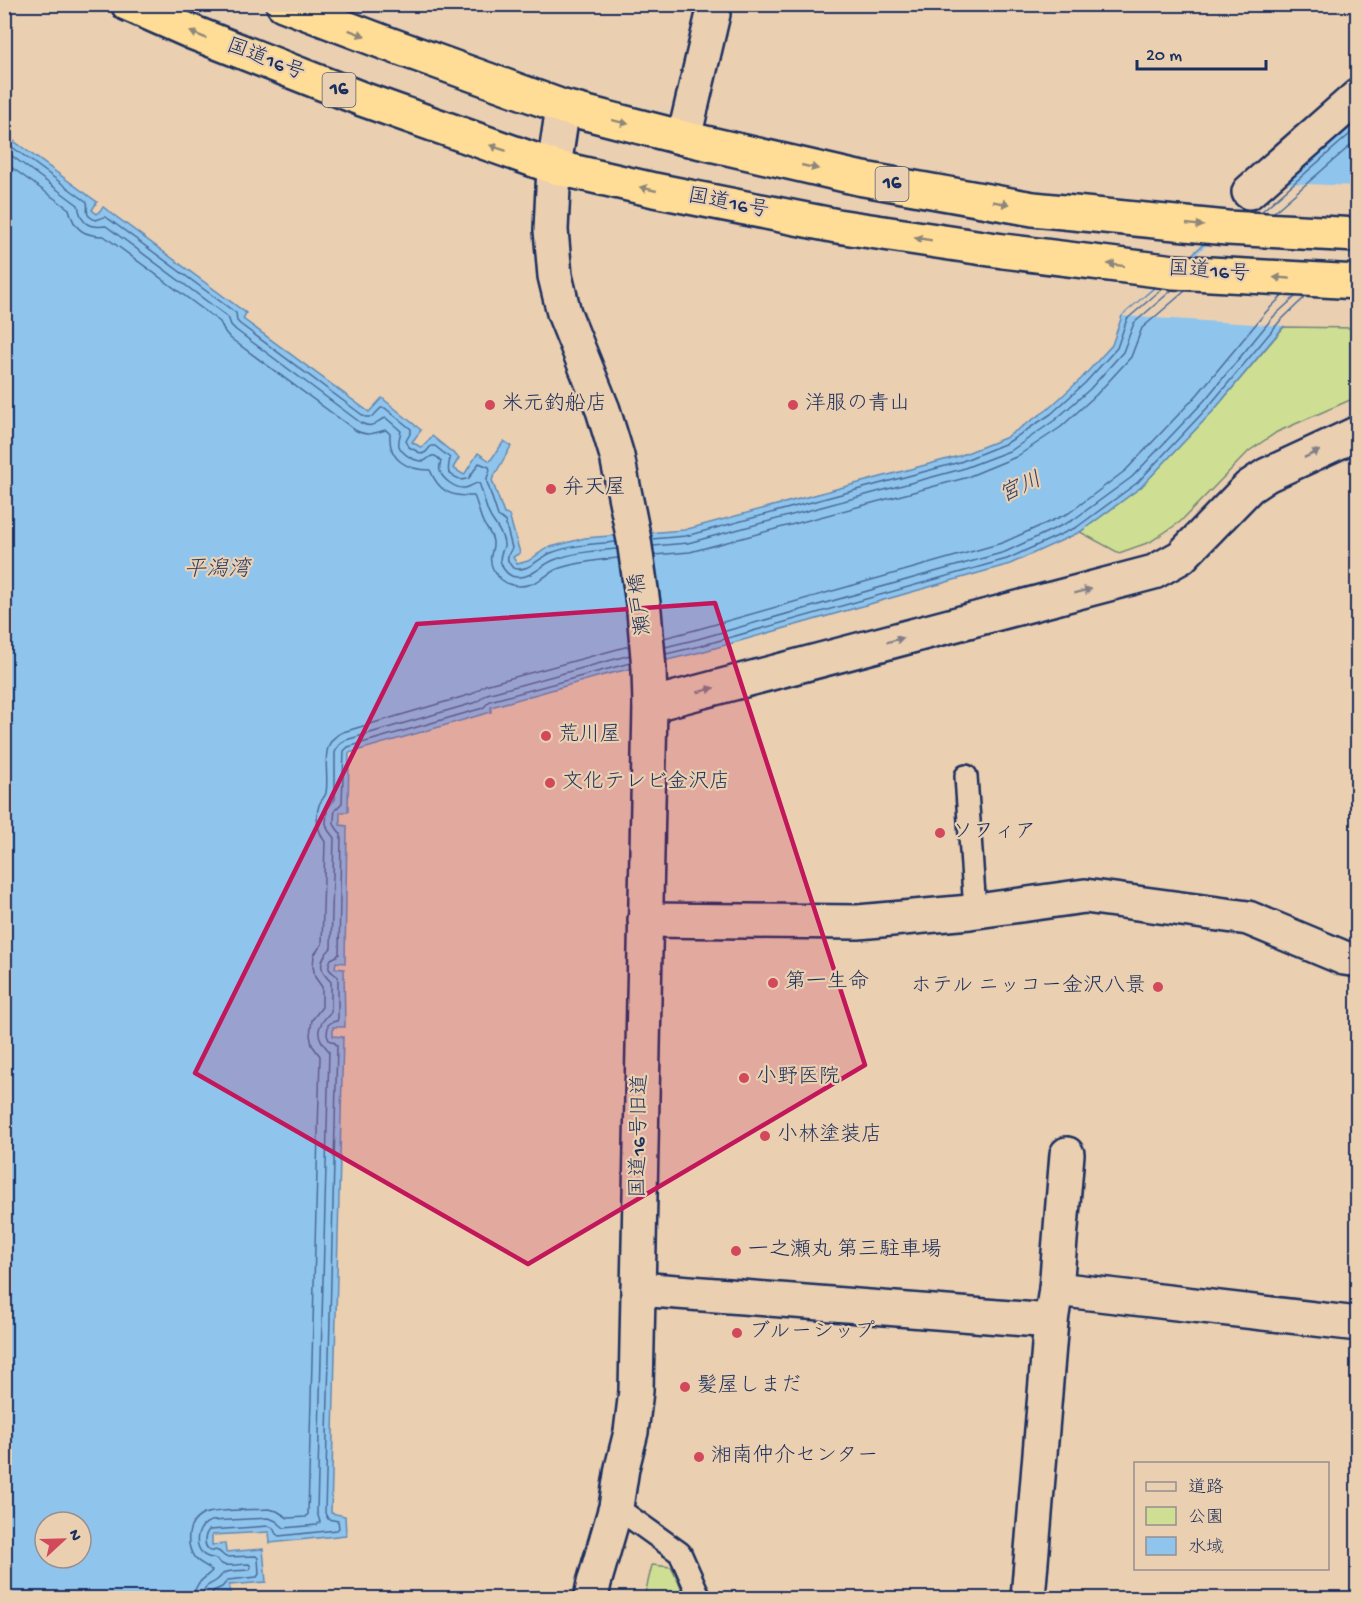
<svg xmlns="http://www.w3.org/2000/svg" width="1362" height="1603" font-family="'Gochi Hand','Klee One',sans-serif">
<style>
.green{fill:#cede92;stroke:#748678;stroke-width:1.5}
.water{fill:#8fc5ed;stroke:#6189b4;stroke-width:1.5;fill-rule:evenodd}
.pier{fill:#eacfb1}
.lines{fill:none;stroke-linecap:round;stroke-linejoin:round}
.shore{stroke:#496b97;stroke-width:1.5}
.lane-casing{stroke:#1b2f5e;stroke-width:26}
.street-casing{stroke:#1b2f5e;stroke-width:38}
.secondary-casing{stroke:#1b2f5e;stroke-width:38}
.highway-casing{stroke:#1b2f5e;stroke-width:38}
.lane{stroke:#eacfb1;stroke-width:21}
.street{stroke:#eacfb1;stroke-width:33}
.secondary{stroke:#eacfb1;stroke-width:33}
.highway{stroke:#ffdd96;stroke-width:33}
.oneway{fill:#8d867a}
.oneway2{fill:#827f88}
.marked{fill:#c2185b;fill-opacity:0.2;stroke:#c2185b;stroke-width:4.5;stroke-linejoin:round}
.poi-dot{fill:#d1495b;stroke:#eacfb1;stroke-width:2}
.labels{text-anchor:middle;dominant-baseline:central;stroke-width:4.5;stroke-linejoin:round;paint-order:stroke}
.shield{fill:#eacfb1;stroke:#595f77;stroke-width:1.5}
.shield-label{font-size:20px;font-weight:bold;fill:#1b2f5e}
.street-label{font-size:21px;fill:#1b2f5e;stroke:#eacfb1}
.poi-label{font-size:21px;fill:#1b2f5e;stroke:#eacfb1;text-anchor:start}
.water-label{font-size:22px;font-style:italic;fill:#273e6c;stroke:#eacfb1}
</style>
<rect width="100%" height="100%" fill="#eacfb1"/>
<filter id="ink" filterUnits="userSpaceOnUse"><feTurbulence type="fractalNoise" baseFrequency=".0167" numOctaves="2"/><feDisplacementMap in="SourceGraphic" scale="12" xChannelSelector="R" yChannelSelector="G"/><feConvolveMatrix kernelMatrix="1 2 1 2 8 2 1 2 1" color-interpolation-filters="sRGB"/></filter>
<g filter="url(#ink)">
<!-- green -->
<g class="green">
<path d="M1284,327L1357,328V397L1277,432L1249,451L1180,522L1150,542L1119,553L1080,532L1141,487L1214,410Z"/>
<path d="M652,1565L671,1567L686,1598H644Z"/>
</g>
<!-- water -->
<path class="water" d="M1357,109V255L1284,326L1214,410L1141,487L1080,532L1010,564L701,652L604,675L491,707V712L349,753L348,812H340V825L347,826L345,963L336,962L335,968L344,969L345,1027H333V1036L343,1037L331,1513L345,1516L346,1535L270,1543L269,1532L212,1535V1545L225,1544L226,1552L263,1549L266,1582L229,1585L231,1593L217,1594V1598H5L4,134L97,202L92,210L97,214L103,207L246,313L243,319L369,412L382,398L421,430L412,442L422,448L432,436L459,458L453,468L464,475L478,453L490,461L504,441L511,446L492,480L504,514L509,515L520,553L513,557L517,564L528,561L547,548L585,538L684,530L959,456L1005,438L1047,410L1081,379L1112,345L1122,316ZM45,1522H81V1558H45Z"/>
<!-- pier -->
<path class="pier" d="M1281,183L1357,186L1358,260L1287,326L1122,316Z"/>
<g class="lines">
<!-- shore -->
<g class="shore">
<path d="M4,141L87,202C89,211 83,215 96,220L104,217H106L236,313L237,321L240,324L365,417H372L381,408H385L411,429V432L406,441L409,447L422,454L426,452L431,446H435L450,458C447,474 446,473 462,480L469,478L479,463L489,467L490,470L487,478V482L498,516L505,521L512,548C507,557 505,559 513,568C528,573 538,558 551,553C571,545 594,544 616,542"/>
<path d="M4,150L78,205C81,224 88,228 106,226L228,317L231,325L236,330L361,423C375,430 375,420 386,418L401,431C400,435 398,441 399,446C402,454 415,462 424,461C427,460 429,457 432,456C436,455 438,458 441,461C440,465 439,467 440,471C443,480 456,489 465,488C470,487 474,483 479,483C484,494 485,511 493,521C497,527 505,537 504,546C503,552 498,555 501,563C503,570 509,577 517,577C532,578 541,565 554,560C574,552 596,551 617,549"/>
<path d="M4,162L69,209C74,230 84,236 104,236L220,322L225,332L230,338L355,430C367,437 374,433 386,430L390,434C388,460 407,470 430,470C439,492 451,497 474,496C478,504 479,514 483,522C486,529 492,533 493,542C494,552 487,556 493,569C503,588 522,590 540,580C547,576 552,570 560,568C579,562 598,560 618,558"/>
<path d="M1261,212L1358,127"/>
<path d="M1274,212L1358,139"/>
<path d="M652,539L686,536L960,462L1007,443L1051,414L1085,383L1117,348L1127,319L1162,289"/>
<path d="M653,546L688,543L962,469L1012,450L1055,420L1090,389L1123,352L1134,323L1172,290"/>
<path d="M654,555L690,552L965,478L1016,457L1061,427L1096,395L1131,357L1142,328L1185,291"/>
<path d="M664,638L695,630L1002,543L1069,513L1126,470L1197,395L1266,312L1282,296"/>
<path d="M665,647L698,639L1005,552L1073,520L1132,477L1204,401L1274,316L1295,297"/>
<path d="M666,654L700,646L1007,559L1077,527L1137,483L1209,406L1280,321L1305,297"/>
<path d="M194,1598C194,1583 203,1580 212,1571C208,1565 199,1564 194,1557C190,1551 188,1542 189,1534C190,1526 195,1519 202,1515C212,1509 254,1510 268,1509L277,1511L288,1518L306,1517L308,1514L320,1056L312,1045L310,1035L312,1020L322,1007V987L315,977L313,966L314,955L322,944L325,842C318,831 315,818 319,805C321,800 325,797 326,793C330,771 317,743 343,732L472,694L485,685L629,646"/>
<path d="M203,1598C203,1584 208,1587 217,1580C220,1578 221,1575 224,1573C231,1570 241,1571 249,1570L251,1567L249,1564C241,1564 231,1566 224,1565C221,1564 218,1561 216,1559C211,1557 206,1558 202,1553C193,1542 198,1525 211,1521L269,1518L276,1521L284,1528L317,1525L320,1522L317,1512L329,1051C315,1036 315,1027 331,1012V982C318,970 319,960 331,948L334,838L328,830L326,823L327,809L335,799V753C336,747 340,743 346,740L477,702L487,694L630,655"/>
<path d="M211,1598L213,1591L222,1587L228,1580L257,1577L259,1574L258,1558L256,1556L226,1557C223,1556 221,1552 218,1551C212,1548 214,1555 208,1549C203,1544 205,1534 209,1530L269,1526L273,1528L276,1534L279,1536L337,1530L339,1528L338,1521L328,1519L325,1513L337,1046L335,1043L329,1040L327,1035L328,1025L332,1022L337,1021L338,1018V977C332,971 325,971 331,959L337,956L339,954L341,834C333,824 333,825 335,810L342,803L344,751L348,747L483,708L490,701L630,663"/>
</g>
<defs>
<g id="lane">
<path d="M966,776L975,911"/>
<path d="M616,1507L680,1553L700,1598"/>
</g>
<g id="street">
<path d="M684,138L713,14L711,4"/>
<path d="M1249,192L1358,96"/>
<path d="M650,705L1154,572L1181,557L1249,487L1267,475L1358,433"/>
<path d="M645,920L858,922L970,912L1085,896L1248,918L1344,958L1358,960"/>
<path d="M638,1289L1051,1321"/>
<path d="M1056,1289L1358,1324"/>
<path d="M1028,1598L1051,1321L1056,1289L1067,1154"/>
</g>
<path id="secondary" d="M563,107L554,167L551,230L555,276L564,313L603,410L617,456L634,540L644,611L649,669L650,705L636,1391L631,1432L622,1468L616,1507L594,1583L591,1598"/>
<g id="highway">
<path d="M128,4L194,33L362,99L554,167L654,190L837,226L1003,251L1174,272L1358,282"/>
<path d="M283,4L383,42L563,107L684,138L858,178L1033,209L1227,228L1358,235"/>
</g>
</defs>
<!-- lane casing -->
<use href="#lane" class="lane-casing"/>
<!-- street casing -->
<use href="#street" class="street-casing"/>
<!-- secondary casing -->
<use href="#secondary" class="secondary-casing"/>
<!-- highway casing -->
<use href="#highway" class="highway-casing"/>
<!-- lane -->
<use href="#lane" class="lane"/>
<!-- street -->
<use href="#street" class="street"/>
<!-- secondary -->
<use href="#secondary" class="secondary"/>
<!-- highway -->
<use href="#highway" class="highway"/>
</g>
<!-- one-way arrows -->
<defs><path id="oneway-solid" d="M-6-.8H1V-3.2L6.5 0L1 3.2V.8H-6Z" transform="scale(1.5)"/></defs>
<g class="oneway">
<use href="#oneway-solid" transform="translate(357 33) rotate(21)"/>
<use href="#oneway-solid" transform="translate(198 35) rotate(-158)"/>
<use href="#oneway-solid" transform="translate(620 122) rotate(14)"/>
<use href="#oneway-solid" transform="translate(498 148) rotate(-161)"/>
<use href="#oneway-solid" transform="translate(810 167) rotate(13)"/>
<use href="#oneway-solid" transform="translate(648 189) rotate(-167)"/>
<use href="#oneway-solid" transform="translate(1001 203) rotate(10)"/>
<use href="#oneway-solid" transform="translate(1195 225) rotate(6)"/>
<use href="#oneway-solid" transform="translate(923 239) rotate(-171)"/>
<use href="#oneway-solid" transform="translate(1116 265) rotate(-173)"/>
<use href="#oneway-solid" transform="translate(1282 278) rotate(-177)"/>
</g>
<g class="oneway2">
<use href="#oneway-solid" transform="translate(1312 454) rotate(-25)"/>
<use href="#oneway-solid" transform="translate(1083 591) rotate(-15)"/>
<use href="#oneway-solid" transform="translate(895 640) rotate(-15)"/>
<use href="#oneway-solid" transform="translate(706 690) rotate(-15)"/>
</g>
</g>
<!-- marked area -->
<path class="marked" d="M715,603L865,1065L528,1264L195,1073L417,624Z"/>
<!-- markers -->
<g class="poi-dot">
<circle cx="490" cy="405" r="6"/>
<circle cx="793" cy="405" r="6"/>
<circle cx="551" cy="489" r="6"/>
<circle cx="546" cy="736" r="6"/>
<circle cx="550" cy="783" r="6"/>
<circle cx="940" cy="833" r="6"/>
<circle cx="773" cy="983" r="6"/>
<circle cx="1158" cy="987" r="6"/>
<circle cx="744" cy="1078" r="6"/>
<circle cx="765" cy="1136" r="6"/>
<circle cx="736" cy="1251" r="6"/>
<circle cx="737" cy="1333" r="6"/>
<circle cx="685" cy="1387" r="6"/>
<circle cx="699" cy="1457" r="6"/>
</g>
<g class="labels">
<!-- shield labels -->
<g class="shield">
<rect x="322.5" y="73" width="33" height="34" rx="4.5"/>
<rect x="875.5" y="167" width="33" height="34" rx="4.5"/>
</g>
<g class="shield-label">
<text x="339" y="90">16</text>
<text x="892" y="184">16</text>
</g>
<!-- street labels -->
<g class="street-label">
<text transform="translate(265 61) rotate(21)">国道16号</text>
<text transform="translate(728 205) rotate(11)">国道16号</text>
<text transform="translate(1209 273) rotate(4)">国道16号</text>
<text transform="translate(642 604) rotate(-97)">瀬戸橋</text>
<text transform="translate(641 1136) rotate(-89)">国道16号旧道</text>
</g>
<!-- poi labels -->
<g class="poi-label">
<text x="502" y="405">米元釣船店</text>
<text x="805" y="405">洋服の青山</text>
<text x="563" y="489">弁天屋</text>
<text x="558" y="736">荒川屋</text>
<text x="562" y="783">文化テレビ金沢店</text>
<text x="952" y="833">ソフィア</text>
<text x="785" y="983">第一生命</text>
<text x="1146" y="987" text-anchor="end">ホテル ニッコー金沢八景</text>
<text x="756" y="1078">小野医院</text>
<text x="777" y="1136">小林塗装店</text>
<text x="748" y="1251">一之瀬丸 第三駐車場</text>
<text x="749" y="1333">ブルーシップ</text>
<text x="697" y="1387">髪屋しまだ</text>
<text x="711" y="1457">湘南仲介センター</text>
</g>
<!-- water labels -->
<g class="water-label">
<text transform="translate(1021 489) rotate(-25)">宮川</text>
<text x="217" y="571">平潟湾</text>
</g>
</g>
<!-- margin -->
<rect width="1362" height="1603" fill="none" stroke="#eacfb1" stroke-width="24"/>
<rect x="12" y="12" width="1338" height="1579" fill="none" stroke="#1b2f5e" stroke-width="2" filter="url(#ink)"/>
<!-- legend -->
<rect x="1134" y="1462" width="195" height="108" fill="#eacfb1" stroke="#978f90" stroke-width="1.5"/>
<rect x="1146" y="1482" width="30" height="9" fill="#eacfb1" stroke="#978f90" stroke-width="1.5"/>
<text x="1188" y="1492" font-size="18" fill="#1b2f5e">道路</text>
<rect x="1146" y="1507" width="30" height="18" fill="#cede92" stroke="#978f90" stroke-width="1.5"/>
<text x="1188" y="1522" font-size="18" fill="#1b2f5e">公園</text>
<rect x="1146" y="1537" width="30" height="18" fill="#8fc5ed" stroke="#978f90" stroke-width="1.5"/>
<text x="1188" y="1552" font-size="18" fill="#1b2f5e">水域</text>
<!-- north arrow -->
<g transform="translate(63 1540) rotate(68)"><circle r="28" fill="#eacfb1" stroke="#978f90" stroke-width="1.5"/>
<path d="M0-4.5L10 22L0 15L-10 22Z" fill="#d1495b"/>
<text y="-9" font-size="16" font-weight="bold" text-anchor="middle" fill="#1b2f5e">N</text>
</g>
<!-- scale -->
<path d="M1137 60v9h129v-9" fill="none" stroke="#1b2f5e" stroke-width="3"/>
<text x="1146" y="60" font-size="18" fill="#1b2f5e" stroke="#eacfb1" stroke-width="4.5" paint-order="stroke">20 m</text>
</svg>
